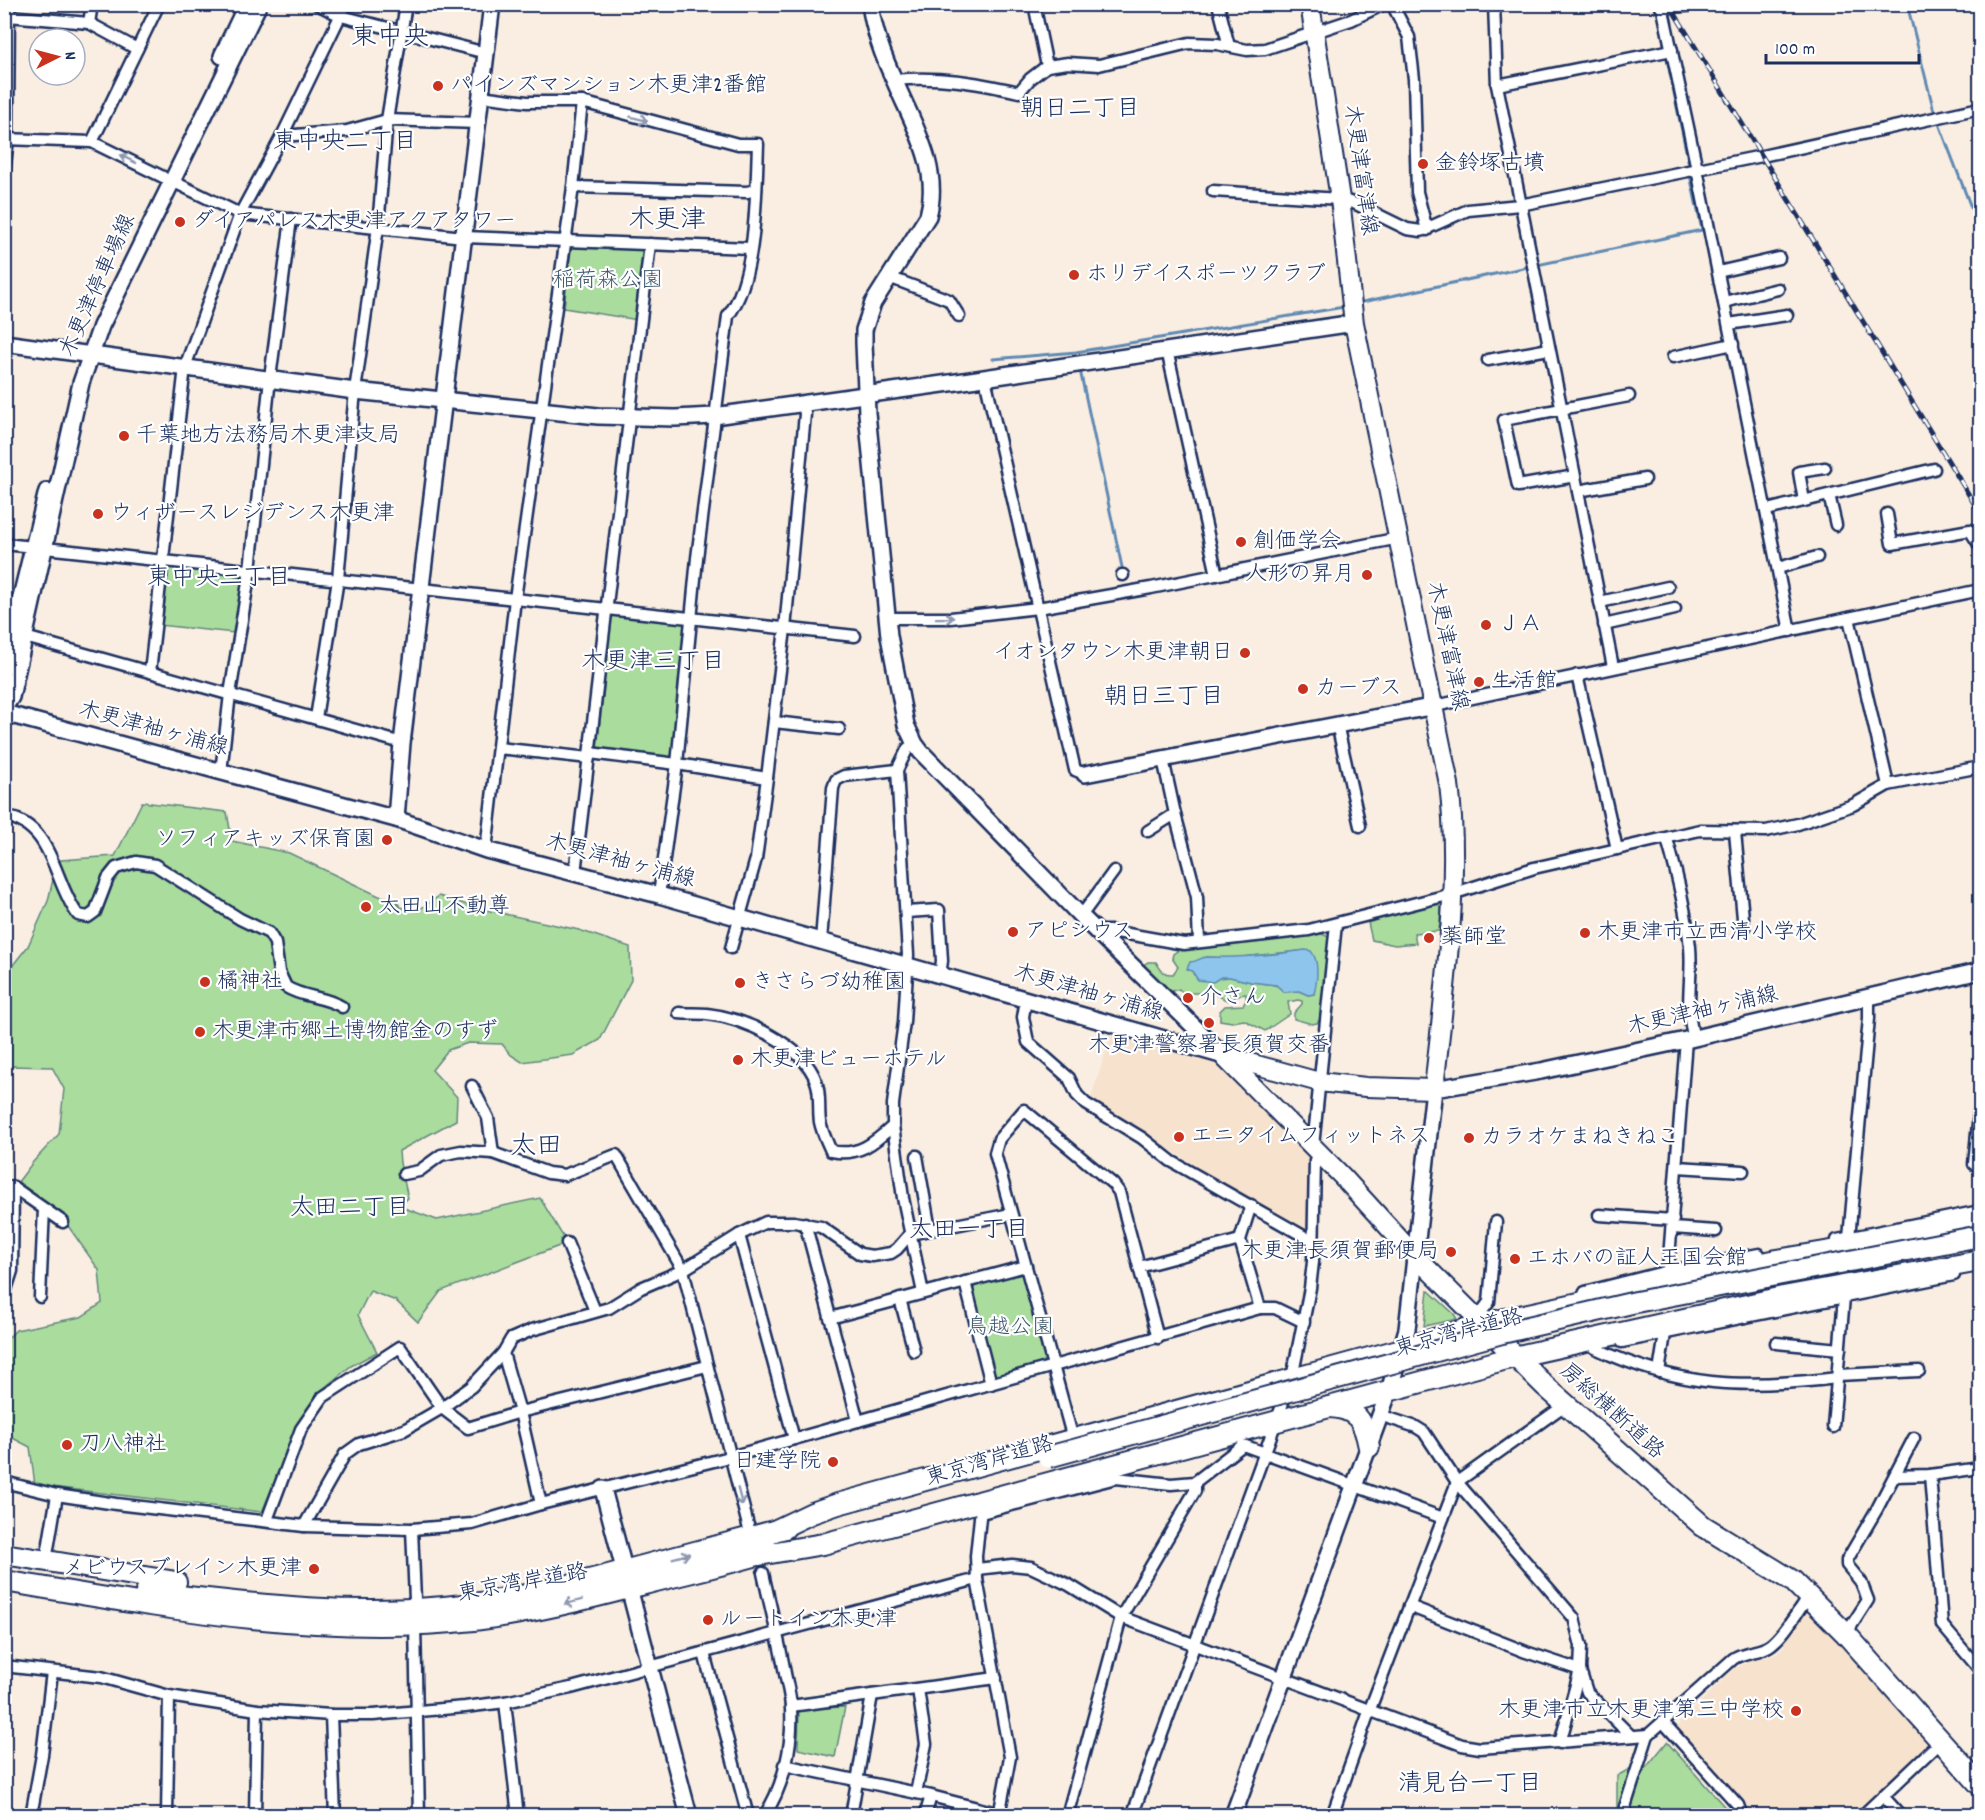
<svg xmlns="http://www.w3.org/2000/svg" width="1985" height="1820" font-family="Dekko,'Klee One',sans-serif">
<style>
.built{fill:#f7e2ce}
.green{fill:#aadc9d;stroke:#62867e;stroke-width:1.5;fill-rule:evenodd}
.water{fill:#8dc5ec;stroke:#5f89b3;stroke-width:1.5}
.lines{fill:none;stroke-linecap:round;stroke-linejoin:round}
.stream{stroke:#5f89b3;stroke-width:3}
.street-casing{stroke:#1b2f5e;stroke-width:15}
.secondary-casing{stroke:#1b2f5e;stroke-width:20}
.primary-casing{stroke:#1b2f5e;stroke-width:22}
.highway-casing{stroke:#1b2f5e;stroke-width:24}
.street{stroke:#fff;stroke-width:10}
.secondary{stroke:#fff;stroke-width:15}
.primary{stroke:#fff;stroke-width:18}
.highway{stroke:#fff;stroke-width:20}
.rail-casing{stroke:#1b2f5e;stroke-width:5}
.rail{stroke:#fff;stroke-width:3;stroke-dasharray:9;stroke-linecap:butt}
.highway-bridge-casing{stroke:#1b2f5e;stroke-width:24;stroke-linecap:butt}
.highway-bridge{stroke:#fff;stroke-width:20}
.oneway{stroke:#8d97ae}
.poi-dot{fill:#c8321e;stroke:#fff;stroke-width:2}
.labels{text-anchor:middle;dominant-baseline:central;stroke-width:4.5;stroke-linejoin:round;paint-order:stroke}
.poi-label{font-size:22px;fill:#1b2f5e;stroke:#fff;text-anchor:start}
.street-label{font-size:22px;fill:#1b2f5e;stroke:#fff}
.park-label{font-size:22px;fill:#3f5a6e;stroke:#fff}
.neighbourhood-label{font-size:24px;fill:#1b2f5e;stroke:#fff}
.quarter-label{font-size:26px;fill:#1b2f5e;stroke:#fff}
</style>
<rect width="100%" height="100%" fill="#faeee2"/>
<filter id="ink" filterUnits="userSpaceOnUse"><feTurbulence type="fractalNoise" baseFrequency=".0167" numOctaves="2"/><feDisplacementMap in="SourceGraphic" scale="12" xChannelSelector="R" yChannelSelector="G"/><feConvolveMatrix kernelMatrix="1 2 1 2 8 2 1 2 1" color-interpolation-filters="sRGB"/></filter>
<g filter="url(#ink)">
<!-- built -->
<g class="built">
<path d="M1112,1032L1222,1059L1316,1153L1309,1235L1090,1101Z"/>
<path d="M1813,1610L1931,1743V1746L1857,1815H1747L1743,1803L1685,1739L1679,1729V1723L1734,1669L1750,1660L1774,1655L1784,1646L1791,1628L1807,1611Z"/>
</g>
<!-- green -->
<g class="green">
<path d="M571,247L645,250L638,320L564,308Z"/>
<path d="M165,564L244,573L234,633L159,625Z"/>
<path d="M614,614L682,621L686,627L672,758L597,749L611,616Z"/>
<path d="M142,802L227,812L232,841L289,853L379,896L395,899L400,907L417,911L439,896L477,908L579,930L630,947L631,980L600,1040L573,1055L522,1062L511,1055L502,1044L468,1043L448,1050L432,1070L457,1097L456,1120L399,1151L400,1163L408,1198L404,1202V1208L437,1220L540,1198L567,1243L441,1291L418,1322L396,1301L370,1291L358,1315L377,1352L351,1366L318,1393L297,1427L262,1512L35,1485L30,1447L5,1434V1341L16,1330L81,1317L102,1303L99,1270L66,1223L18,1182L33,1162L59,1134L64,1089L52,1067L11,1066L5,1073V975L28,946L48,901L54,875L61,860L115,856Z"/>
<path d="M1438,903L1441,909L1439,931L1414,933L1416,943L1395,945L1372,940L1368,923L1408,909Z"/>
<path d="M1317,932L1329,937L1333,942L1324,1015L1317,1023L1312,1024L1294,1019V1013L1302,1004V1001L1298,1000L1288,1002L1290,1014L1265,1031L1244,1020L1232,1022L1220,1020V1011L1225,1006L1243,1005L1246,1001V994L1238,995L1228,1001L1213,993H1183L1179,989L1165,993L1142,966L1148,962H1156C1161,970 1163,975 1173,974L1178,967L1172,958L1173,954L1186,945L1259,940L1264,942L1270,938ZM1299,951L1316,962L1314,994L1308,995L1299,991L1284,992L1278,986L1270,984L1251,982L1230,977L1218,978L1194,975L1192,971L1188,970V967L1207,957L1233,958Z"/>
<path d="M1019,1273L1024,1274L1048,1365L995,1377L973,1290L975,1286Z"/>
<path d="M1428,1290L1454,1314L1457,1319L1424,1326Z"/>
<path d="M845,1707L835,1757L798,1749L799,1709Z"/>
<path d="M1667,1742L1731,1814V1816H1617V1776L1631,1768L1645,1769Z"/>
</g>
<!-- water -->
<path class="water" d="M1305,950L1311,951C1320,961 1317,982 1314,994L1308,995L1299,991L1284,992L1276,985L1251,982L1230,977H1221L1213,982L1198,980L1192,971L1187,969L1190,962C1197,962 1201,957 1207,957C1240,958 1273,955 1305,950Z"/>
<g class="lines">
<!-- stream -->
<g class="stream">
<path d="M1907,4L1935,115"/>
<path d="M1659,12L1664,43"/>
<path d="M1667,59L1689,165"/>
<path d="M1938,121L1980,231"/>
<path d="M1358,303L1702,230L1690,175"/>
<path d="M993,359L1076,352L1344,307"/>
<path d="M1080,370L1123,572"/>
</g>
<defs>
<g id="street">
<path d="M317,4L341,16L486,53"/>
<path d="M1034,4L1047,66"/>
<path d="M1218,4L1229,46"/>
<path d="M1392,4L1409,37L1414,79L1417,192L1427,230"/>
<path d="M1494,4L1497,85L1613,667"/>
<path d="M1659,4L1663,10L1697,169L1790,631"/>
<path d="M1663,10L1670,7L1710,4"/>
<path d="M8,16L89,23L137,49"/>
<path d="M89,23L92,4"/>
<path d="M894,80C940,76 974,82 1019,92L1030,79L1047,66L1068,63L1099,65L1189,43L1217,44L1247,50L1265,49L1351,20L1384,4"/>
<path d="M1497,85L1672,50"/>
<path d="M481,96L527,102H582L738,144H758C756,193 757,278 728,316L697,558L677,764L659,895"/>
<path d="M282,136L347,131L387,120L478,123"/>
<path d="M4,139L92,142L163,177"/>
<path d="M92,142L159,4"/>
<path d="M4,173L8,139L9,4"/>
<path d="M172,181L240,214L464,237L750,248"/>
<path d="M573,187L747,192L756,190"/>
<path d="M1213,191L1340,199L1356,204L1407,229L1421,231L1468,210L1520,205L1762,156L1980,108"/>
<path d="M1718,272L1779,258"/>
<path d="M889,277L949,300L959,316"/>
<path d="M1724,302L1778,289"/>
<path d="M1729,324L1787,315"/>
<path d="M1167,350L1217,575"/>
<path d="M1673,357L1733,344"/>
<path d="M1488,360L1549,349"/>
<path d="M985,378L1075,770L1085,774"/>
<path d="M1575,476L1518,486L1504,420L1629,396"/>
<path d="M1578,491L1645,479"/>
<path d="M1829,495L1836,525"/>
<path d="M1804,501L1799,472L1825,468"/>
<path d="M1767,510L1934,469"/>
<path d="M1887,514L1892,544L1970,530L1980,546"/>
<path d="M4,544L34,547"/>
<path d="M45,548L855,636"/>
<path d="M1778,568L1817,557"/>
<path d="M1122,575H1123"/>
<path d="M1600,602L1668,587"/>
<path d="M887,618H951L1038,608L1151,588L1399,538"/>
<path d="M1849,618L1888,785"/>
<path d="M1604,625L1675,609"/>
<path d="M25,637L402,743"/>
<path d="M150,672L185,367L240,214L282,136L346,4"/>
<path d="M1577,675L1617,849"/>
<path d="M1435,706L1980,590"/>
<path d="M316,718L338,579L355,391L378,227L387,120L406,4"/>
<path d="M774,722L839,729"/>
<path d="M1337,724L1360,826"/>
<path d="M915,744L908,748L897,770L908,955L904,1022L893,1104V1126L903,1198L923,1293"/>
<path d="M498,748L589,758"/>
<path d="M590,753L677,764L767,778"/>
<path d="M1163,759L1175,814L1197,897L1199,942"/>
<path d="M221,772L230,694L250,570L270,378L291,219"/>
<path d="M4,816C54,824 53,882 78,915L88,917L95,912L108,878L116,868L136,862L155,865L240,919L269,933L275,943L279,972L286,987C303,998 325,996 342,1007"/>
<path d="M1148,831L1175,814"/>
<path d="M1735,832L1744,929"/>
<path d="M1667,839C1677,874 1686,910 1690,947C1693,979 1684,1006 1694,1038"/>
<path d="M486,850L515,599L573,187L582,102"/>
<path d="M575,873L650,244"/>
<path d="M906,912L939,910L942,961L940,975"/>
<path d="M1081,916L1114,871"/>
<path d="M1096,931H1111L1184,944L1309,930L1452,894L1534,868L1700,830L1766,831L1798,824L1853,805L1888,785L1980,767"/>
<path d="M821,941L833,788L836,780L844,776L897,770"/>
<path d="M731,948L756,859L767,778L785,629L805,414L803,403"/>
<path d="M1026,1000L1023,1017L1028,1042L1069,1078L1077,1095L1086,1104L1142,1138L1171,1161L1314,1242"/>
<path d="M679,1013C688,1014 698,1013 707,1014C743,1018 803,1044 816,1081C821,1094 818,1108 820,1122C822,1132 827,1142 831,1151C858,1157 874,1143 893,1126"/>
<path d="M472,1086L488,1118L493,1153"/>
<path d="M1980,1103L1974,1164L1980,1165"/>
<path d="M1313,1146L1336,924"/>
<path d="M917,1156L930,1230"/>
<path d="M1677,1167L1743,1171"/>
<path d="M404,1174L419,1171L441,1155L461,1151L493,1153L548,1173L565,1175L616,1155L683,1270L751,1537"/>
<path d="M4,1186L13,1187L12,1271L4,1296"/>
<path d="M13,1187L63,1222"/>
<path d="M1251,1205L1240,1240L1260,1308"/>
<path d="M1599,1215L1673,1220"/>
<path d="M1672,1228L1716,1231"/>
<path d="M739,1235L794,1439"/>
<path d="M1849,1238L1869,1018V997"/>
<path d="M1837,1240L1980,1211"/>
<path d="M567,1243L595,1311"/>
<path d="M1139,1267L1240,1240"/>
<path d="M1668,1271L1686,1040"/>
<path d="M965,1282L991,1384"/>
<path d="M40,1297L44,1209"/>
<path d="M900,1299L914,1351"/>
<path d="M1581,1301L1585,1292L1664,1272L1759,1254"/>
<path d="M830,1318L1026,1266"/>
<path d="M1477,1318L1489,1302L1496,1222"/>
<path d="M1622,1342L1954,1275"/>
<path d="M1776,1343L1840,1349"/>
<path d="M1595,1348C1681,1388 1744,1389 1837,1378"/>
<path d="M503,1353L520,1412L541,1504"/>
<path d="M1659,1372L1665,1334"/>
<path d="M1838,1375L1919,1371"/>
<path d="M1380,1415L1416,1427L1424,1432L1457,1482L1574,1618L1581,1646L1580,1670L1560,1743"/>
<path d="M858,1421L1260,1308H1275L1304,1322"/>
<path d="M1833,1427L1844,1297"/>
<path d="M1073,1439L995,1153L999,1139L1024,1110L1113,1184L1119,1192L1158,1338"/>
<path d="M1930,1475L1942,1625L1980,1670"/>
<path d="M1895,1476L1930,1475L1980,1468"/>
<path d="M4,1482L57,1495L116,1504L304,1526L412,1529L472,1524L541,1504L730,1457L858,1421L805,1223"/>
<path d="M981,1508L976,1556L977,1579L1010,1757L999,1816"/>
<path d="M981,1513L1116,1478L1171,1484L1195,1482L1243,1445L1443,1518"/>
<path d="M267,1520L301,1429L323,1397L400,1347L442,1408L468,1428L520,1412L707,1366"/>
<path d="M304,1526L345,1454L359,1444L404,1430L442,1408L471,1387L503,1353L511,1339L532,1330L609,1308L641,1288L683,1270L739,1235L766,1222H794L821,1227L860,1254L872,1256L891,1253L897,1249L910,1234L1011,1214"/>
<path d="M412,1529L415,1600"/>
<path d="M46,1561L57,1495"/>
<path d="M977,1569L1012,1565L1031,1567L1069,1585L1121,1617L1462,1745L1480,1748L1648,1735"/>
<path d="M763,1573C770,1605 778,1636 784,1668C786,1681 791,1696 791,1709C793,1744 784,1787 764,1816"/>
<path d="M1409,1606L1526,1652L1580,1670L1587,1692L1631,1736"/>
<path d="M415,1624L419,1816"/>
<path d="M1846,1634L1868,1600L1861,1582L1847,1565V1560L1877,1509L1914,1438"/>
<path d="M704,1653L748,1816"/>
<path d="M4,1666L101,1677L169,1696L257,1710L331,1715H373L465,1707L505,1702L571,1688L977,1579"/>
<path d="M505,1702L518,1816"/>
<path d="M791,1706L996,1678"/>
<path d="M331,1715L335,1816"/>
<path d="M1663,1722L1738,1805L1742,1816"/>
<path d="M784,1765L931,1796L1008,1816"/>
<path d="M916,1793L926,1744L918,1689"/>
<path d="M1883,1796L1901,1816"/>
<path d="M31,1816L42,1755L52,1672"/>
<path d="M167,1816L169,1696"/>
<path d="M255,1816L257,1710"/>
<path d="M851,1816L872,1695"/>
<path d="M925,1816L931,1796"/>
<path d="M1067,1816L1121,1617L1195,1491V1482"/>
<path d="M1132,1816L1292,1378L1310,1288L1313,1262L1315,1160L1321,1154"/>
<path d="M1332,1816L1370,1709L1457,1482L1565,1405"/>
<path d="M1625,1816V1807L1648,1735L1733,1659C1744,1651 1758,1653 1769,1646C1783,1637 1798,1611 1808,1597"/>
<path d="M1862,1816L1941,1741"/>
</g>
<g id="secondary">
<path d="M870,4C874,32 884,59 896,84C914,126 941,169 928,216L873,303L864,330V343L867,413L889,636L906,725L915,744L921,752L1081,916L1222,1054"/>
<path d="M222,56L247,4"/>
<path d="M4,343L355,391L598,416L675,418L714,416L950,383L1354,323"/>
<path d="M4,666L47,491"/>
<path d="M4,708L11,697L81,383L101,326L259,4"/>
<path d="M4,713L396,819L486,850L659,895L1224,1056"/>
<path d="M1085,774L1435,706"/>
<path d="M396,819L402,743L492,4"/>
<path d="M603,1489L689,1816"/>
<path d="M1233,1816L1389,1391L1407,1329L1434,1089L1541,1071L1686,1040L1980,971"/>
</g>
<g id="primary">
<path d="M1224,1056L1319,1082L1366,1087L1434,1089C1444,991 1461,882 1449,784L1354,323L1340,199L1310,4"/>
<path d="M1225,1058L1342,1176L1414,1255L1483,1324"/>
</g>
<g id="highway">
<path d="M1483,1324L1545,1386L1703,1526L1793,1581L1846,1634L1980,1785"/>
<path d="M1329,1407C1357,1408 1364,1421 1369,1447"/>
<path d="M772,1532L812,1513L838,1504L1402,1349L1483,1324L1777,1260L1980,1226"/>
<path d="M4,1554L176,1582"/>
<path d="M759,1555L823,1544L1514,1357L1783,1297L1980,1261"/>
<path d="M4,1581C159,1607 317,1637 474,1620C534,1613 594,1597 652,1582C691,1572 732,1563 771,1551"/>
<path d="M146,1592C254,1605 363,1618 472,1604C526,1597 579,1583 631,1569C682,1555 734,1542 785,1528"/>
</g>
</defs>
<!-- street casing -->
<use href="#street" class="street-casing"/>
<!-- secondary casing -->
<use href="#secondary" class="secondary-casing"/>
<!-- primary casing -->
<use href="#primary" class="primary-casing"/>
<!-- highway casing -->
<use href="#highway" class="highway-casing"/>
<!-- street -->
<use href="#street" class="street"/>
<!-- secondary -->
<use href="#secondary" class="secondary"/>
<!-- primary -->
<use href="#primary" class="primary"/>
<!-- highway -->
<use href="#highway" class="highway"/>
<defs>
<path id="rail" d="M1669,4L1980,513"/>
</defs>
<!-- rail casing -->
<use href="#rail" class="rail-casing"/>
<!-- rail -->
<use href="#rail" class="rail"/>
<defs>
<path id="highway-bridge" d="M1048,1457L1502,1333L1636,1302L1980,1236"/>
</defs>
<!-- highway-bridge casing -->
<use href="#highway-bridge" class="highway-bridge-casing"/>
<!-- highway-bridge -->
<use href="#highway-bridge" class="highway-bridge"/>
</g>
<!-- one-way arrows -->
<defs><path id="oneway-shaft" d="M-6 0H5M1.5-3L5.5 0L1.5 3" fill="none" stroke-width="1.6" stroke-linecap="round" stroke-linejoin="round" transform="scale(1.5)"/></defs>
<g class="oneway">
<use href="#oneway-shaft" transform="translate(639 119) rotate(15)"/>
<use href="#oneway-shaft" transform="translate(128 159) rotate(-154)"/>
<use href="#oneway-shaft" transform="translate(945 618) rotate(-1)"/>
<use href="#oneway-shaft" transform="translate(740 1497) rotate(75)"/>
<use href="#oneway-shaft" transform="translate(681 1556) rotate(-15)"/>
<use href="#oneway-shaft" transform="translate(573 1602) rotate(166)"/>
</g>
</g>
<!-- markers -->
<g class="poi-dot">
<circle cx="438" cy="86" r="6"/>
<circle cx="1423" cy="164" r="6"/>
<circle cx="180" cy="222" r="6"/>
<circle cx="1074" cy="275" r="6"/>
<circle cx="124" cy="436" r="6"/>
<circle cx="98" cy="514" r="6"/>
<circle cx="1241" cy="542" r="6"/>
<circle cx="1367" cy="575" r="6"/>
<circle cx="1486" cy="625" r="6"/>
<circle cx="1245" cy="653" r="6"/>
<circle cx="1479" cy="682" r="6"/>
<circle cx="1303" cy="689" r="6"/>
<circle cx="387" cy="840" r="6"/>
<circle cx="366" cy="907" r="6"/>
<circle cx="1013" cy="932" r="6"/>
<circle cx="1585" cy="933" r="6"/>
<circle cx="1429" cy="938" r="6"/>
<circle cx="205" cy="982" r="6"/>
<circle cx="740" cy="983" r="6"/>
<circle cx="1188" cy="998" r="6"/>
<circle cx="1209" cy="1023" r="6"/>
<circle cx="200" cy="1032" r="6"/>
<circle cx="738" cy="1060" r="6"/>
<circle cx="1179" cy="1137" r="6"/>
<circle cx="1469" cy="1138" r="6"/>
<circle cx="1451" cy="1252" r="6"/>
<circle cx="1515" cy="1259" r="6"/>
<circle cx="67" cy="1445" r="6"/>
<circle cx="833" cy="1462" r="6"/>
<circle cx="314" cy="1569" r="6"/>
<circle cx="708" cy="1620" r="6"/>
<circle cx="1796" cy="1711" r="6"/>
</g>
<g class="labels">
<!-- poi labels -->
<g class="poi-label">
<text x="450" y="86">パインズマンション木更津2番館</text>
<text x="1435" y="164">金鈴塚古墳</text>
<text x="192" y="222">ダイアパレス木更津アクアタワー</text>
<text x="1086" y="275">ホリデイスポーツクラブ</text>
<text x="136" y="436">千葉地方法務局木更津支局</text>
<text x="110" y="514">ウィザースレジデンス木更津</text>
<text x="1253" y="542">創価学会</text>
<text x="1355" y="575" text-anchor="end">人形の昇月</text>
<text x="1498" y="625">ＪＡ</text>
<text x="1233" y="653" text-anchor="end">イオンタウン木更津朝日</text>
<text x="1491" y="682">生活館</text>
<text x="1315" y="689">カーブス</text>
<text x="375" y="840" text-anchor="end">ソフィアキッズ保育園</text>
<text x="378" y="907">太田山不動尊</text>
<text x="1025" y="932">アピシウス</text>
<text x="1597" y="933">木更津市立西清小学校</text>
<text x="1441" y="938">薬師堂</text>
<text x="217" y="982">橘神社</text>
<text x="752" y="983">きさらづ幼稚園</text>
<text x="1200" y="998">介さん</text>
<text x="212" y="1032">木更津市郷土博物館金のすず</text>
<text x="1209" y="1046" text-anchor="middle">木更津警察署長須賀交番</text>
<text x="750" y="1060">木更津ビューホテル</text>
<text x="1191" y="1137">エニタイムフィットネス</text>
<text x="1481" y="1138">カラオケまねきねこ</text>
<text x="1439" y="1252" text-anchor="end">木更津長須賀郵便局</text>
<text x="1527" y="1259">エホバの証人王国会館</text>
<text x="79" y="1445">刀八神社</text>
<text x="821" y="1462" text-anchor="end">日建学院</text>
<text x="302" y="1569" text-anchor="end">メビウスブレイン木更津</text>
<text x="720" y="1620">ルートイン木更津</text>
<text x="1784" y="1711" text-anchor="end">木更津市立木更津第三中学校</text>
</g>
<!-- street labels -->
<g class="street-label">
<text transform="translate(1359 170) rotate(82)">木更津富津線</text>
<text transform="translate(99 286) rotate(-66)">木更津停車場線</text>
<text transform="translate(1446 646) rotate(78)">木更津富津線</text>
<text transform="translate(153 730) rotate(15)">木更津袖ヶ浦線</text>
<text transform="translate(620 862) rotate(15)">木更津袖ヶ浦線</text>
<text transform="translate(1088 994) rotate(16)">木更津袖ヶ浦線</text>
<text transform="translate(1703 1012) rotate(-13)">木更津袖ヶ浦線</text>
<text transform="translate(1459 1334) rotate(-15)">東京湾岸道路</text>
<text transform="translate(1611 1412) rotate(42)">房総横断道路</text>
<text transform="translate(990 1462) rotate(-16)">東京湾岸道路</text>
<text transform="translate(523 1584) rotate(-10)">東京湾岸道路</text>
</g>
<!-- park labels -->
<g class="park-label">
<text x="608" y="281">稲荷森公園</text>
<text x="1010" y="1328">鳥越公園</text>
</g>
<!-- neighbourhood labels -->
<g class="neighbourhood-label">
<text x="1080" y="110">朝日二丁目</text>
<text x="345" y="143">東中央二丁目</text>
<text x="219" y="579">東中央三丁目</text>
<text x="653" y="663">木更津三丁目</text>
<text x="1164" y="698">朝日三丁目</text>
<text x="350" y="1209">太田二丁目</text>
<text x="969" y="1231">太田一丁目</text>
<text x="1470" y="1785">清見台一丁目</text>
</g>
<!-- quarter labels -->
<g class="quarter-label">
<text x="390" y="38">東中央</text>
<text x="667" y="221">木更津</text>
<text x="536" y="1147">太田</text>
</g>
</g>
<!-- margin -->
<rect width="1985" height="1820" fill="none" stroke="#fff" stroke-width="24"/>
<rect x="12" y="12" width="1961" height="1796" fill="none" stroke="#1b2f5e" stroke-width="2" filter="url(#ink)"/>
<!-- north arrow -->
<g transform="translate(57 57) rotate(84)"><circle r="28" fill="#ffffff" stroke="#a4acbf" stroke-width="1.5"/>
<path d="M0-4.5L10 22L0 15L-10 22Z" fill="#c8321e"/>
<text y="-9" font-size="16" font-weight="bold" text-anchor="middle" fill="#1b2f5e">N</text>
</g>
<!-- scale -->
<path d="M1766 54v9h153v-9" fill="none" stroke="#1b2f5e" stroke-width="3"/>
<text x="1775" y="54" font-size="18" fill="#1b2f5e" stroke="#ffffff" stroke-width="4.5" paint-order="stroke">100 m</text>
</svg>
